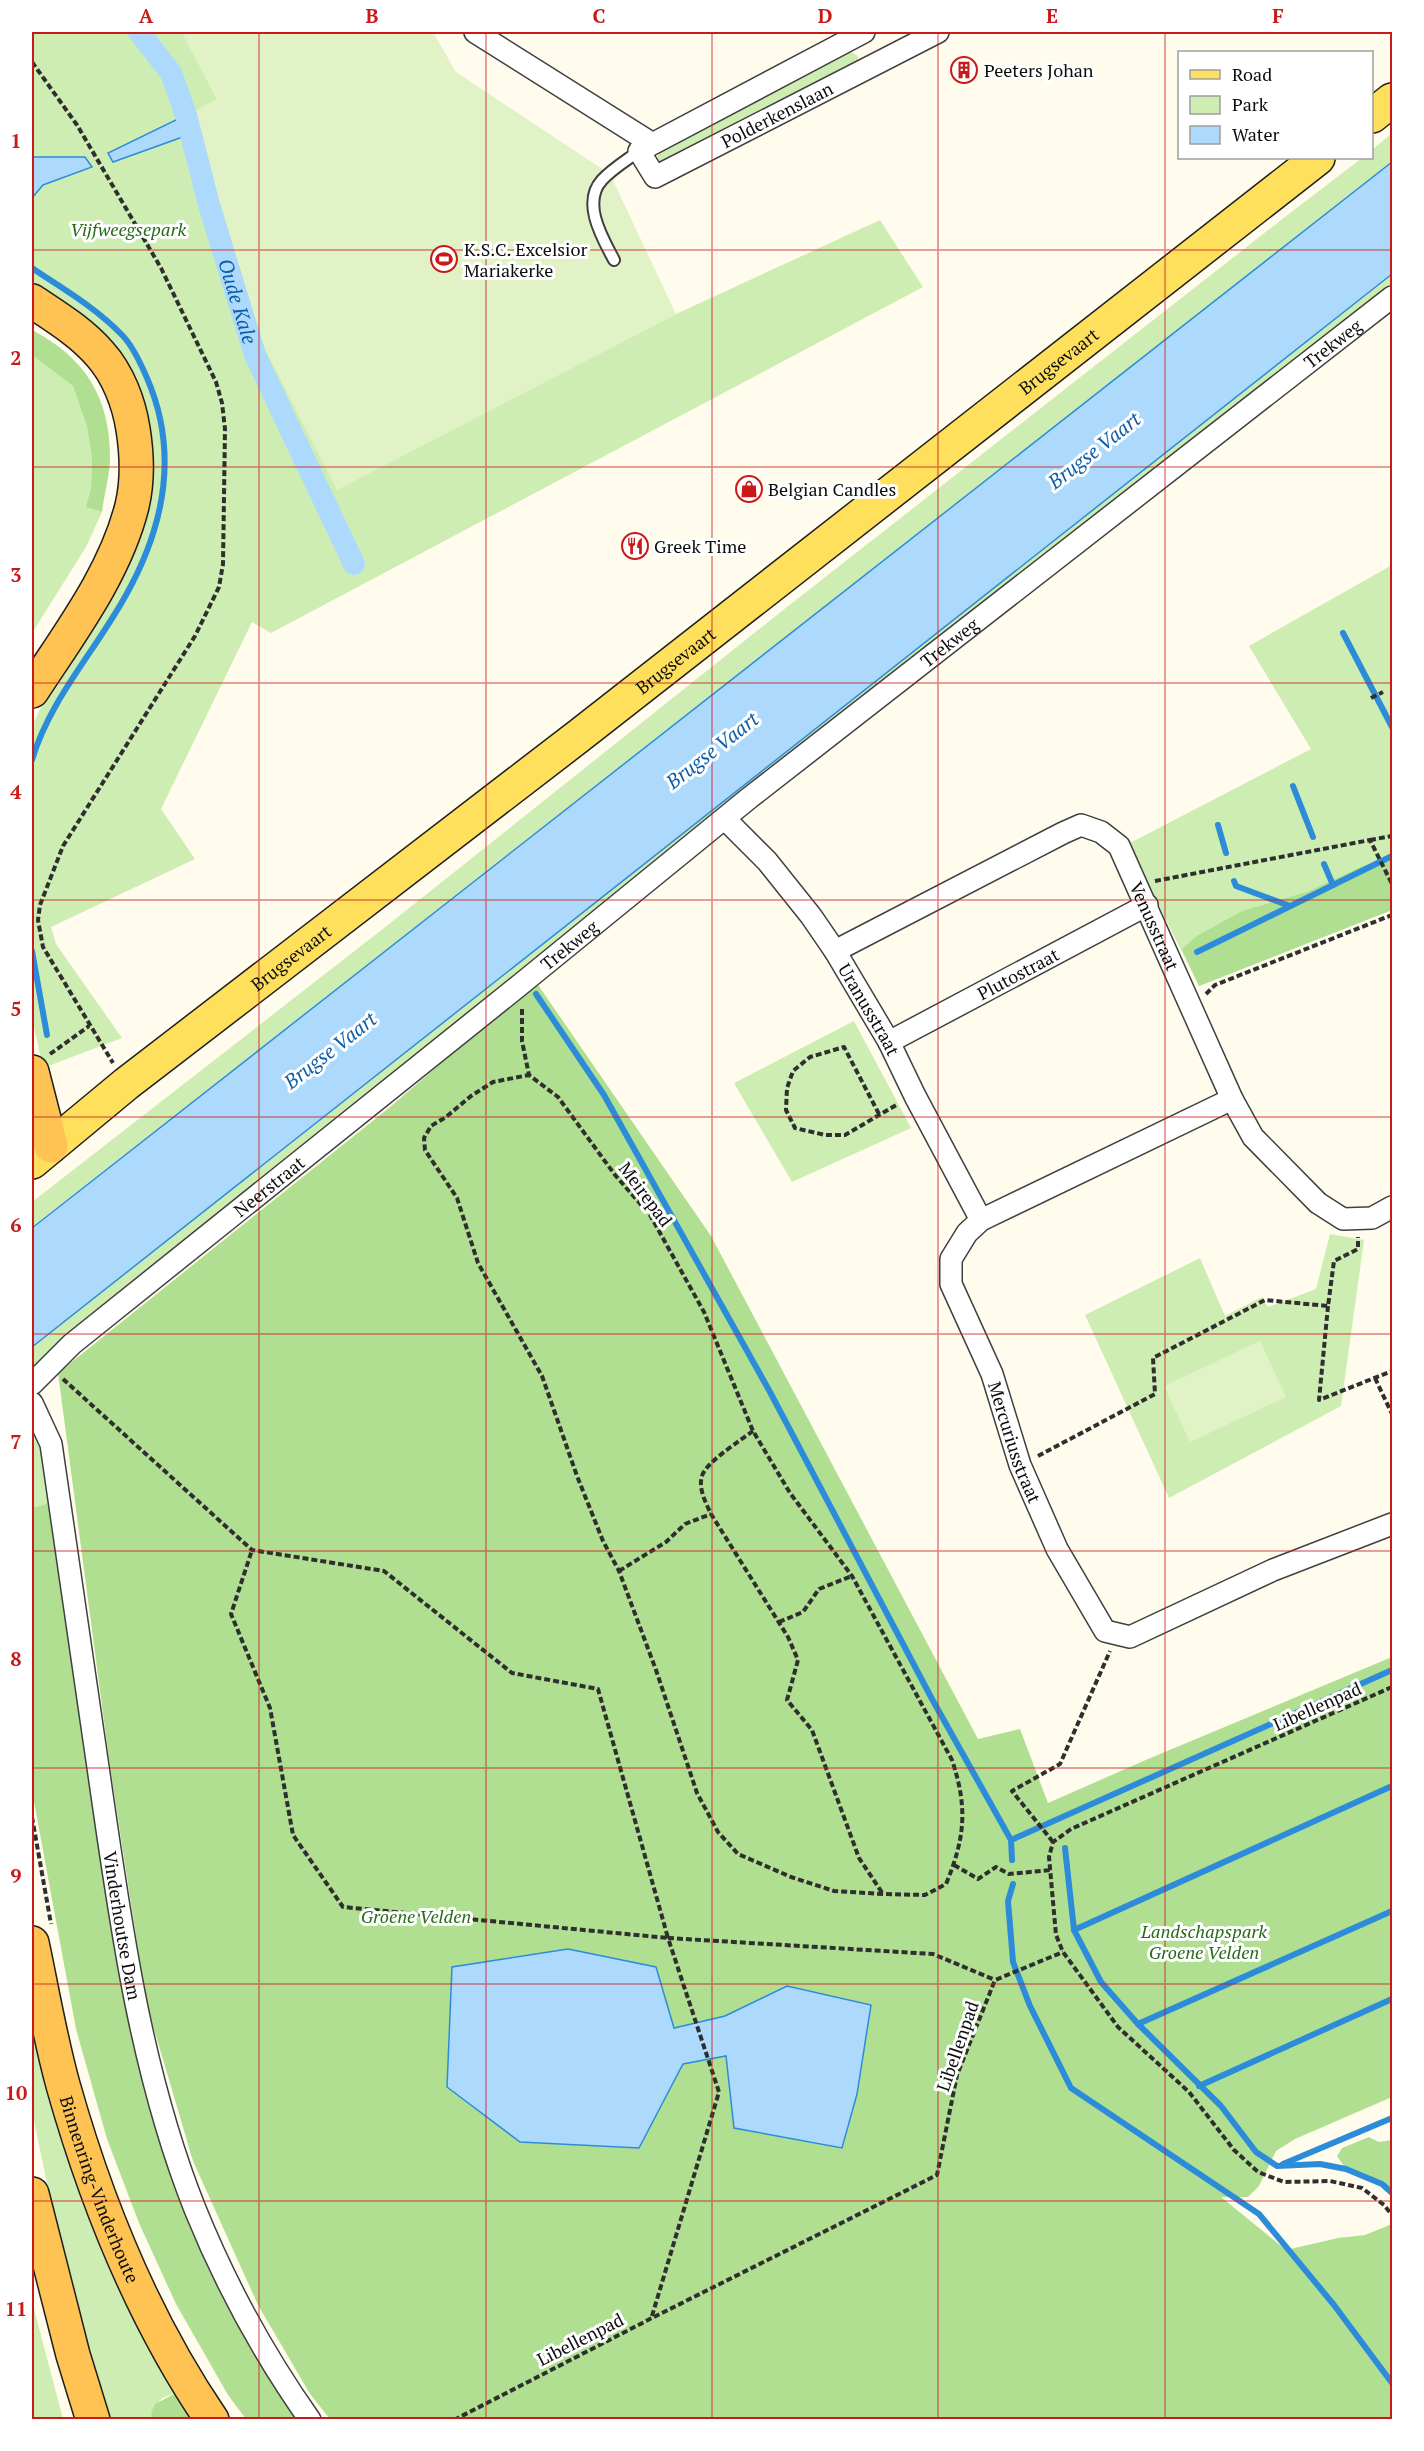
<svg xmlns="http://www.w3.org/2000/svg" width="1424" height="2451" font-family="'PT Serif',serif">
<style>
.green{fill:#ceedb3}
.forest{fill:#b0df91}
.pitch{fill:#e1f3c6}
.water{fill:#addafc;stroke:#2d8cd9;stroke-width:1.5}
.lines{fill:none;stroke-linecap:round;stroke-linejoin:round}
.stream{stroke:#2d8cd9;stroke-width:6}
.canal{stroke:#addafc;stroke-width:22}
.service-casing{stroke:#404040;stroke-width:14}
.minor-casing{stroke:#404040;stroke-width:24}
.primary-casing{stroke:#1e1e1e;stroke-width:36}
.trunk-casing{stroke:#1e1e1e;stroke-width:36}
.path{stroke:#2f2f2f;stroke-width:4;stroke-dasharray:6 3;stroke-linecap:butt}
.service{stroke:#fff;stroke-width:10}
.minor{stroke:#fff;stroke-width:21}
.primary{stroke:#ffe05d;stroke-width:33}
.trunk{stroke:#ffc354;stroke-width:33}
.grid{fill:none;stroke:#c91919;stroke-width:1.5;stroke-opacity:0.55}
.labels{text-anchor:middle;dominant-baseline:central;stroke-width:6;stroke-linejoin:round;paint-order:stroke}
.poi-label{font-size:18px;fill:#0d0d0d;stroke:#fff;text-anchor:start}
.street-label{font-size:18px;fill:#0d0d0d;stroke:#fff}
.park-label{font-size:18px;font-style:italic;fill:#256b18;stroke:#fff}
.water-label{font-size:20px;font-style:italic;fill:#0b5daa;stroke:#fff}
.neatline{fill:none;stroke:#c91919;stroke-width:2}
.grid-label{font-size:20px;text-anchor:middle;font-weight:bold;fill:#c91919}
</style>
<rect width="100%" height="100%" fill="#fffced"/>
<!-- green -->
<g class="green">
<path d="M32,32H182L217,99L193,113L265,348L337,489L676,314L880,220L923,287L271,633L252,622L161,809L195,859L51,927L56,944L122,1038L43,1068L32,1019V726L45,699L150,436L145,406L131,375L82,315L32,283Z"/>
<path d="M851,52L858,56L859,65L665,165L658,160V154L665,150Z"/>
<path d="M1392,133V162L32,1227V1202L384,928L787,607L1290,213L1362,158H1372V150Z"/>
<path d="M1392,274V285L490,996L131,1284L32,1370V1347Z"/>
<path d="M32,355L73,386L87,427L92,459L91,489L87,507L102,512L86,547L32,633Z"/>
<path d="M1392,565V910L1199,986L1128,844L1311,749L1249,646Z"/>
<path d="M854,1021L911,1128L792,1182L734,1083Z"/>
<path d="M1330,1234L1364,1240L1341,1406L1169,1498L1085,1315L1200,1258L1225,1316L1262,1297L1268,1307L1316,1289Z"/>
<path d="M32,1433C50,1446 47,1482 49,1503L32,1508Z"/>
<path d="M32,2022L176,2393L162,2398L151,2413L152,2419H108L68,2285L32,2111Z"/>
<path d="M32,2301L63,2419H32Z"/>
</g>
<!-- forest -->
<g class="forest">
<path d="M32,330C86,358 111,399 110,461C109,478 104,495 102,512L86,507L91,489L92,459L87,427L73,386L32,355Z"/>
<path d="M1392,861V910L1199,986L1182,949L1197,936L1242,911L1307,892L1363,866Z"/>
<path d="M536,982L711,1236L978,1739L1020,1729L1048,1803L1148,1759L1392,1657V2097L1295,2139L1276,2151L1259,2186L1248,2197H1221L1286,2250L1338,2238L1365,2235L1392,2224V2419H330L310,2394L258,2305L193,2161L146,2002L110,1766L58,1373L390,1107Z"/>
<path d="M49,1503L142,2066L300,2419H246L228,2395L176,2304L139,2223L107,2139L76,2029L32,1791V1508Z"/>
<path d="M1369,2137L1379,2142L1392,2140V2191L1382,2184L1346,2169L1337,2156L1342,2148Z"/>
<path d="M176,2393L192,2419H152L151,2413L155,2404Z"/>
</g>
<!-- pitch -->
<g class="pitch">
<path d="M182,32H433L456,72L610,174L676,314L337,490L265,348L193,112L217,99Z"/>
<path d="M1260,1341L1286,1397L1190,1442L1164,1386Z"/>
</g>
<!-- water -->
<g class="water">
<path d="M186,115L191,134L113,162L108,153Z"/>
<path d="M32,157H85L92,167L43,185L32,198Z"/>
<path d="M1392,162V274L32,1347V1228Z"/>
<path d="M568,1949L656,1967L674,2028L725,2016L787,1986L871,2005L857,2094L842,2148L734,2128L726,2056L683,2064L639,2148L520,2142L447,2087L452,1967Z"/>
</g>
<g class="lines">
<!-- stream -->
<g class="stream">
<path d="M32,268C63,289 95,307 122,335C133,346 141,364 147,378C179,452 164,527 126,595C96,650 50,699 32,760"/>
<path d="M1343,633L1392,727"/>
<path d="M1293,786L1313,837"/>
<path d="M1218,825L1226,853"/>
<path d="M1324,864L1333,885"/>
<path d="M1234,881L1236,886L1290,906"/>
<path d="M32,951L47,1035"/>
<path d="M1197,952L1392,856"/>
<path d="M536,994L604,1095L770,1392L932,1699L1011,1840"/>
<path d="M1065,1848L1074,1930L1101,1982L1138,2024L1221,2106L1256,2152L1277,2166L1320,2164L1346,2169L1382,2184L1392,2193"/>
<path d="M1012,1860L1011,1840L1392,1670"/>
<path d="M1013,1884L1008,1901L1013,1962L1030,2006L1071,2088L1259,2214L1334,2305L1392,2383"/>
<path d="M1074,1930L1392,1786"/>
<path d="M1138,2024L1392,1911"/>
<path d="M1199,2086L1392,1999"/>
<path d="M1283,2164L1392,2118"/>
</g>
<!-- canal -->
<path class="canal" id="s1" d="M139,32L171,73L186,115L209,205L255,355L354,564"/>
<defs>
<path id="service" d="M614,260C603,239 581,203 602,180C612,169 627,160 639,151"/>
<g id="minor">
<path d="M475,32L651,143"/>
<path id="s2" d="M864,32L639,151L655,177L938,32"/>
<path id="s3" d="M725,819L767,861L811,916L835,951L889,1042L915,1096L981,1220"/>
<path id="s4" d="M835,951L1063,833L1081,825L1101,832L1119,846L1232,1099L1253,1137L1318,1203L1343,1219L1372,1218L1392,1207"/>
<path id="s5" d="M889,1042L1147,905"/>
<path id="s6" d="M1232,1099L981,1220L967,1233L951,1259V1284L992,1374L1020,1465L1057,1549L1105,1631L1130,1637L1273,1570L1392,1524"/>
<path id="s7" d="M32,1384L72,1344L521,984L748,799L1392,297"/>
<path id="s8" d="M32,1403L51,1444C67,1554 83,1664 99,1774C120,1920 140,2071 195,2209C225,2283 264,2355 310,2420"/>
</g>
<g id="primary">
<path d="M1372,116L1392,100"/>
<path id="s9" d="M32,1162L126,1084L580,735L1318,158"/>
</g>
<g id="trunk">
<path d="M32,301C56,317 81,332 100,354C118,374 129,403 133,429C137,454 138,481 132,506C115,574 69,634 32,691"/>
<path d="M32,1072L51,1146"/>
<path id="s10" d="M32,1943C42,1990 50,2038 63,2085C96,2202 143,2319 212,2420"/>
<path d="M32,2194L73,2355L93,2420"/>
</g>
</defs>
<!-- service casing -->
<use href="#service" class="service-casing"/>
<!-- minor casing -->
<use href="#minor" class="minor-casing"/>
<!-- primary casing -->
<use href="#primary" class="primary-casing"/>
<!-- trunk casing -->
<use href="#trunk" class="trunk-casing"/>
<!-- path -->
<g class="path">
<path d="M32,62L77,125L161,268L216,382L222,403L225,429L223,564L219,587L195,636L63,846L40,905L38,920L43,947L113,1063"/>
<path d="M1371,698L1383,692"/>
<path d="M1370,840L1392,836"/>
<path d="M1155,881L1370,840L1392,884"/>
<path d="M1206,994L1215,985L1392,915"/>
<path d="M522,1009V1041L529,1075L558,1097L615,1175L650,1215L704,1312L753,1431L790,1493L852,1576L952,1760C968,1808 965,1838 946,1884L925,1895L883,1894L834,1891L791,1877L738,1854L718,1832L697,1793L656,1670L619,1571L603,1541L577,1476L542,1376L478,1263L457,1198L425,1150L424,1138L431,1126L446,1117L471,1096L493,1082L529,1075"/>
<path d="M50,1054L89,1026"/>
<path d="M879,1114L844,1047L810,1057L793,1071L787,1088L786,1110L795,1128L825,1135H845L898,1104"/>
<path d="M1328,1306L1319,1400L1392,1371"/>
<path d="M1375,1378L1392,1414"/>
<path d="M63,1379L252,1550L384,1571L512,1673L598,1689L668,1938L343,1907L293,1835L270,1708L231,1614L252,1550"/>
<path d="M753,1431C740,1441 706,1462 702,1476C698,1489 706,1503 711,1514L788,1637L798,1660L787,1700L812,1730L859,1858L883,1894"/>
<path d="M1038,1456L1155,1394L1153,1358L1265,1300L1328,1306L1334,1261L1358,1249V1237"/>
<path d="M619,1571L666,1542L685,1524L711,1514"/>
<path d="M779,1622L803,1612L819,1589L852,1576"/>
<path d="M1392,1687L1071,1829L1053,1842L1049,1857L1056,1935L1063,1952L1118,2027L1189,2092L1234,2150L1258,2172L1284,2182L1330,2181L1362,2188L1384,2205L1392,2215"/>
<path d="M32,1817L51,1924"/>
<path d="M1053,1842L1012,1791L1060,1764L1110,1651"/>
<path d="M954,1865L978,1879L996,1867L1009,1874L1051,1870"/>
<path d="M652,2316L719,2092L668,1938L933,1954L995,1980"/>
<path d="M454,2420L652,2318L937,2175L957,2075L995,1980L1063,1952"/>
</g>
<!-- service -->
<use href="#service" class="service"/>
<!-- minor -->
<use href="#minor" class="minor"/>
<!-- primary -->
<use href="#primary" class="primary"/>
<!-- trunk -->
<use href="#trunk" class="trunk"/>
</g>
<!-- grid -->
<path class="grid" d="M259,32V2420M486,32V2420M712,32V2420M938,32V2420M1165,32V2420M32,250H1392M32,467H1392M32,683H1392M32,900H1392M32,1117H1392M32,1334H1392M32,1551H1392M32,1768H1392M32,1984H1392M32,2201H1392"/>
<!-- icons -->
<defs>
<symbol id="building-ring" viewBox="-11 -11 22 22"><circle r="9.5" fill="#fff" stroke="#c91919" stroke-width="1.5"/><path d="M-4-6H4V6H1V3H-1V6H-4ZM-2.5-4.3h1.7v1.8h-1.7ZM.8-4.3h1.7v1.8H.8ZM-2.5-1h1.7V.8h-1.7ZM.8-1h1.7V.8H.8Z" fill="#c91919"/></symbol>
<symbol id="stadium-ring" viewBox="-11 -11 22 22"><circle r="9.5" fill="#fff" stroke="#c91919" stroke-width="1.5"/><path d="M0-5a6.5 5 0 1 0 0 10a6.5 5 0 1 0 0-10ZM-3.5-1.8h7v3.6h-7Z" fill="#c91919"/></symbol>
<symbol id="shop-ring" viewBox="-11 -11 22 22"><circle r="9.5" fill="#fff" stroke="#c91919" stroke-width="1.5"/><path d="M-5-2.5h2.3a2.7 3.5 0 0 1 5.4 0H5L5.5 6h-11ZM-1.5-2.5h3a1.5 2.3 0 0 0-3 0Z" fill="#c91919"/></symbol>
<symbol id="restaurant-ring" viewBox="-11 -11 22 22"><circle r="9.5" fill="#fff" stroke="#c91919" stroke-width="1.5"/><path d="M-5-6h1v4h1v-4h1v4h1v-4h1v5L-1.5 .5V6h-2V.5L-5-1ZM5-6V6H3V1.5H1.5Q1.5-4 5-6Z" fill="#c91919"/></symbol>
</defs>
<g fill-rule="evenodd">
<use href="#building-ring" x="949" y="55" width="30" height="30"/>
<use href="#stadium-ring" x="429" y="244" width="30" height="30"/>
<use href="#shop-ring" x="734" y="474" width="30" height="30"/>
<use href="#restaurant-ring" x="620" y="531" width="30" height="30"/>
</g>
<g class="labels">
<!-- poi labels -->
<g class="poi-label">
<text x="984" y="70">Peeters Johan</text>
<text x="464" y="249">K.S.C. Excelsior<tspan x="464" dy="21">Mariakerke</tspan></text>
<text x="768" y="489">Belgian Candles</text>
<text x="654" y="546">Greek Time</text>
</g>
<!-- street labels -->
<g class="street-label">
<text stroke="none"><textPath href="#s2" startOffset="422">Polderkenslaan</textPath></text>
<text stroke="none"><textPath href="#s7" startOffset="1666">Trekweg</textPath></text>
<text stroke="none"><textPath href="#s9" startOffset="1302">Brugsevaart</textPath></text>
<text stroke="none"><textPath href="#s7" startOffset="1180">Trekweg</textPath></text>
<text stroke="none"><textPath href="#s9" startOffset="816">Brugsevaart</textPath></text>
<text stroke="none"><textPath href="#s4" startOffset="408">Venusstraat</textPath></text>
<text stroke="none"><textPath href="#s7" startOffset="694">Trekweg</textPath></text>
<text stroke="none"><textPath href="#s9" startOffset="330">Brugsevaart</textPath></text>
<text stroke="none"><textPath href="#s5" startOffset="146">Plutostraat</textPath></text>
<text stroke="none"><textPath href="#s3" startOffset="240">Uranusstraat</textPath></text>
<text stroke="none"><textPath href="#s7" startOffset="309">Neerstraat</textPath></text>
<text transform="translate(646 1194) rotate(53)">Meirepad</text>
<text stroke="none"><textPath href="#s6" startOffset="524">Mercuriusstraat</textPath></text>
<text transform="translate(1317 1706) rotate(-24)">Libellenpad</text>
<text stroke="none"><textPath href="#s8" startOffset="532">Vinderhoutse Dam</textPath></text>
<text transform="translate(957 2046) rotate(-71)">Libellenpad</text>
<text stroke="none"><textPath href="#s10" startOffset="256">Binnenring-Vinderhoute</textPath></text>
<text transform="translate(580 2339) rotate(-27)">Libellenpad</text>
</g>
<!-- park labels -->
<g class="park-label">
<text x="128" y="229">Vijfweegsepark</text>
<text x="416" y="1916">Groene Velden</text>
<text x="1204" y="1931">Landschapspark<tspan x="1204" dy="21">Groene Velden</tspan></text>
</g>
<!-- water labels -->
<g class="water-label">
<text stroke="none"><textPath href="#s1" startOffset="290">Oude Kale</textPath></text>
<text transform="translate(1094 450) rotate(-38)">Brugse Vaart</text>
<text transform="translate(712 750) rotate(-38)">Brugse Vaart</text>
<text transform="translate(330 1050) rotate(-38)">Brugse Vaart</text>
</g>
</g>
<!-- border -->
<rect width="1424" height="2451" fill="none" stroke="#ffffff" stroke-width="66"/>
<!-- legend -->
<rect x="1178" y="51" width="195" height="108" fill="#ffffff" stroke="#9e9e9e" stroke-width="1.5"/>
<rect x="1190" y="70" width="30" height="9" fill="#ffe05d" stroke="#9e9e9e" stroke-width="1.5"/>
<text x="1232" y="81" font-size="18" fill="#0d0d0d">Road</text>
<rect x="1190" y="96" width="30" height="18" fill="#ceedb3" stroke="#9e9e9e" stroke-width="1.5"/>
<text x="1232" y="111" font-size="18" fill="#0d0d0d">Park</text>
<rect x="1190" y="126" width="30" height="18" fill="#addafc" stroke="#9e9e9e" stroke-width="1.5"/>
<text x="1232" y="141" font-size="18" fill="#0d0d0d">Water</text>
<rect x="33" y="33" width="1358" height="2385" class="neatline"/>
<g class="grid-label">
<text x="146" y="23">A</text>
<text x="372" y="23">B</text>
<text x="599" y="23">C</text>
<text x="825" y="23">D</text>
<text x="1052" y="23">E</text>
<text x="1278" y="23">F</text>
<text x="16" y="148">1</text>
<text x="16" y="365">2</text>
<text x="16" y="582">3</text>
<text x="16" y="799">4</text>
<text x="16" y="1016">5</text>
<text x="16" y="1232">6</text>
<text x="16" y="1449">7</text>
<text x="16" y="1666">8</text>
<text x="16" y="1883">9</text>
<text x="16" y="2100">10</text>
<text x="16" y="2316">11</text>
</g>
</svg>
